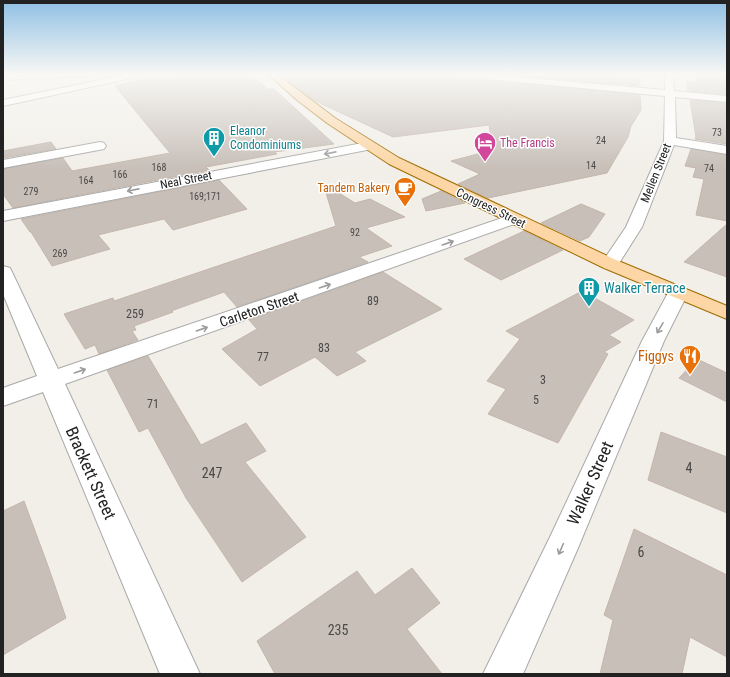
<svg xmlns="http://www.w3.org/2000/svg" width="730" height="677" viewBox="0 0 730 677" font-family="'Roboto Condensed',sans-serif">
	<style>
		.building { fill: #c7bfb8; stroke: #c4b6ab }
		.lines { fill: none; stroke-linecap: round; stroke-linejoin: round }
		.minor-casing { stroke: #a9a9a9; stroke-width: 2 }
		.primary-casing { stroke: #a06b00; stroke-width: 2 }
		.minor { fill: #fff; fill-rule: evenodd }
		.primary { fill: #fcd6a4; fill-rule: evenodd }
		.oneway { stroke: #9c9c9c }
		.labels { text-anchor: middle; stroke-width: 3; stroke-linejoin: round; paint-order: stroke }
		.far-number-label { font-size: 10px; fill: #4b4948 }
		.far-culture-label { font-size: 12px; fill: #0d838f; stroke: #fff; text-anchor: start }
		.far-hotel-label { font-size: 12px; fill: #b23c85; stroke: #fff; text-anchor: start }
		.far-street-label { font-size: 12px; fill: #222; stroke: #fff }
		.far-food-label { font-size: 12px; fill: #c56008; stroke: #fff; text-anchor: end }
		.number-label { font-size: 12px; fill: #4b4948 }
		.culture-label { font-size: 14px; fill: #0d838f; stroke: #fff; text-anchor: start }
		.street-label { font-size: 14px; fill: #222; stroke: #fff }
		.food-label { font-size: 14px; fill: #c56008; stroke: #fff; text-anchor: end }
		.near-number-label { font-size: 14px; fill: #4b4948 }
		.near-street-label { font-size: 17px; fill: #222; stroke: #fff }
	</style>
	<rect width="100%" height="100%" fill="#f2efe9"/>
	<g class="building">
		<path d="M176,74H250L269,90L273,88L334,144L274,152L277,154L206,167L209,170L13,208L3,194V169L63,158L72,171L170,153L115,86L144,79L178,77Z"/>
		<path d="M279,74H452L457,77L640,95L641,110L631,126L628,137L607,173L488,198L458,184L480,174L451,161L493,150L489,125L393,137L315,101Z"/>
		<path d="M497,74H591L639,78L640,86Z"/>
		<path d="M696,74H727V94L688,91L686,81L697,82Z"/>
		<path d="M690,100L727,103V144L695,139L696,137Z"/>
		<path d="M51,142L56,149L3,158V151Z"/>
		<path d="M691,149L727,155V221L696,215L704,179L693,177L696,168L685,166Z"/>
		<path d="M219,180L247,209L173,230L164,219L98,235L110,249L52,266L31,232H30L21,219Z"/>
		<path d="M323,183L355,203L370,199L405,217L366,228L392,246L359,257L368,262L237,307L224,292L171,311L173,312L134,326L136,330L132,331L138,340L99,354L95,345L85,349L64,314L113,298L114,301L336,226Z"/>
		<path d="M441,191L465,203L426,211L422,199Z"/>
		<path d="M581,204L605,214L589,237L580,241L541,223Z"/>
		<path d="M727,224V277L684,262Z"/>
		<path d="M524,231L563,250L501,280L464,259Z"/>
		<path d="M383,272L442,309L355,352L366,361L337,376L315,357L260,386L222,349L257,329L249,320Z"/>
		<path d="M582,291L634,320L609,335L621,342L604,352L608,354L558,443L488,414L506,389L487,381L520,339L506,331Z"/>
		<path d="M148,356L201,445L246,423L266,451L245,462L306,537L242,582L186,498L148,428L139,432L107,370Z"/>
		<path d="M697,359L727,373V402L679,378Z"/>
		<path d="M661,432L727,457V513L648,480Z"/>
		<path d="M24,501L48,566L66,618L3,655V511Z"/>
		<path d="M634,529L727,575V657L690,637L682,674H600L613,620L604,615Z"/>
		<path d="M412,568L440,603L407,629L442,674H275L257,641L357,571L375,595Z"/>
	</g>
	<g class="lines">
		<g class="minor-casing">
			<g id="minor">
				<path d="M3,74H93L89,76L3,80Z"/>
				<path d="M130,74H145L141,76L3,106V100Z"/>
				<path d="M453,74H482L665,90V74H673L674,91L727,96V102L675,97L676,138L727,146V154L674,145L642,227L616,268L610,269L604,268L601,264L626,227L664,141L665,96L457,76Z"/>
				<path d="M100,142L104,143L106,146L104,149L3,168V160Z"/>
				<path d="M368,142L372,143L374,146L372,149L3,221V211Z"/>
				<path d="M514,214L520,216L522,219L520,222L65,384L200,674H160L43,392L3,406V388L37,376L3,294V266L10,268L12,272L58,369Z"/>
				<path d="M678,287L685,289L688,293L664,341L578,548L523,674H483L550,537L642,341L668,293L671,289Z"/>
			</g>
		</g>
		<g class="primary-casing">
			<path id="primary" d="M268,74H277L335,118L399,158L616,260L727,306V319L604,268L389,164L327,123L297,100Z"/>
		</g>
		<use href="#minor" class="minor"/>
		<use href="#primary" class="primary"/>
	</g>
	<defs><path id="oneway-shaft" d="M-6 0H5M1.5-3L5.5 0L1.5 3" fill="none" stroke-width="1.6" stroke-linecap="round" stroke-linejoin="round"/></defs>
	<g class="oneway">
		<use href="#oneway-shaft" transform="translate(330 153) rotate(169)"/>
		<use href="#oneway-shaft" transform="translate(133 190) rotate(169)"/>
		<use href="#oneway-shaft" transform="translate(448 243) rotate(-19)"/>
		<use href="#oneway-shaft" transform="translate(325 286) rotate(-19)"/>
		<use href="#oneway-shaft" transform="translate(660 328) rotate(120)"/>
		<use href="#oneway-shaft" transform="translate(202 329) rotate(-19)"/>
		<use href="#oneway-shaft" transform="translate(80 371) rotate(-19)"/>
		<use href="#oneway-shaft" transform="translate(561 549) rotate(114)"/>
	</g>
	<linearGradient id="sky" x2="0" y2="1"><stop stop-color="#8fc0e4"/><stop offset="0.44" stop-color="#f9f8f5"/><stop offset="1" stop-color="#f9f8f5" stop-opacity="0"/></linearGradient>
	<rect width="730" height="169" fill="url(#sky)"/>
	<defs>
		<g id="building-pin" transform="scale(1.15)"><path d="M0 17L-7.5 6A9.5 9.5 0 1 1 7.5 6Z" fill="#0f9aa8" stroke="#fff"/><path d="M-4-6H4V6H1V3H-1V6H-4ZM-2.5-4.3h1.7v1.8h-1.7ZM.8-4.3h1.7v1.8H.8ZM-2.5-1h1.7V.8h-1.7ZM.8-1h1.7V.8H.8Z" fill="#fff"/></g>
		<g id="hotel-pin" transform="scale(1.15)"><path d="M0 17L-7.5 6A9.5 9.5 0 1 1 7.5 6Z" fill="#d1479c" stroke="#fff"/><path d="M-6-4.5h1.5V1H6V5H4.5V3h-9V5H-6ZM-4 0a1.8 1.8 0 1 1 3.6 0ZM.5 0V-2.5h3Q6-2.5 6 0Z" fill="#fff"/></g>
		<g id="cafe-pin" transform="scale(1.15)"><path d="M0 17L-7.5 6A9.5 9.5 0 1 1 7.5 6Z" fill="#e8710a" stroke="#fff"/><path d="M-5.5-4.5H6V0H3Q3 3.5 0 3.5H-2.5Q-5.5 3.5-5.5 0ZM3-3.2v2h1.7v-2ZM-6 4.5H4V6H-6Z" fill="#fff"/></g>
		<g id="restaurant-pin" transform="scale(1.15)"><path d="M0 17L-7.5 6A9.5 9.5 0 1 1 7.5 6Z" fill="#e8710a" stroke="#fff"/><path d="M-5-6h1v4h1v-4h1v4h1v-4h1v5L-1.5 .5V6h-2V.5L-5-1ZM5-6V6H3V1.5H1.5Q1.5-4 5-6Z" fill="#fff"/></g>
	</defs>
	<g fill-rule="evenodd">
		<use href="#building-pin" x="214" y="138"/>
		<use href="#hotel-pin" x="485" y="143"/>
		<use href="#cafe-pin" x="405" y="188"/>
		<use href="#building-pin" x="589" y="288"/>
		<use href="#restaurant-pin" x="690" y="356"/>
	</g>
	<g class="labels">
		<g class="far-number-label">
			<text x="717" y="136">73</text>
			<text x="601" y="144">24</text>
			<text x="591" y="169">14</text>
			<text x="159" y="171">168</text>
			<text x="709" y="172">74</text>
			<text x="120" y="178">166</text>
			<text x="86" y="184">164</text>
			<text x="31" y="195">279</text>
			<text x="205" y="200">169;171</text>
			<text x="355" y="236">92</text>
			<text x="60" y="257">269</text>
		</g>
		<g class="far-culture-label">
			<text x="230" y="135">Eleanor<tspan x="230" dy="14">Condominiums</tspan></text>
		</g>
		<g class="far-hotel-label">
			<text x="500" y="147">The Francis</text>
		</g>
		<g class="far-street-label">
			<text transform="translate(656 173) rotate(-68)" y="4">Mellen Street</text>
			<text transform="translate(186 180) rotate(-11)" y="4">Neal Street</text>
			<text transform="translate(491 208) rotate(26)" y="4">Congress Street</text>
		</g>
		<g class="far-food-label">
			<text x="390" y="192">Tandem Bakery</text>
		</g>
		<g class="number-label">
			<text x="373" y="305">89</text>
			<text x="135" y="318">259</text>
			<text x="324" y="352">83</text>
			<text x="263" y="361">77</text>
			<text x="543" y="384">3</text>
			<text x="536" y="404">5</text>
			<text x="153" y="408">71</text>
		</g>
		<g class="culture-label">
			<text x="604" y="293">Walker Terrace</text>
		</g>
		<g class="street-label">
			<text transform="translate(259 309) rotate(-19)" y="5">Carleton Street</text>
		</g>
		<g class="food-label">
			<text x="674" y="361">Figgys</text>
		</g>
		<g class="near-number-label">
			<text x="689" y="473">4</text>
			<text x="212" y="478">247</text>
			<text x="641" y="557">6</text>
			<text x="338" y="635">235</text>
		</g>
		<g class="near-street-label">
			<text transform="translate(91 473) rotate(66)" y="6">Brackett Street</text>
			<text transform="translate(590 483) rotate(-66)" y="6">Walker Street</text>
		</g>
	</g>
	<rect width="730" height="677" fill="none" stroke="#222222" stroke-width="8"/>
</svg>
